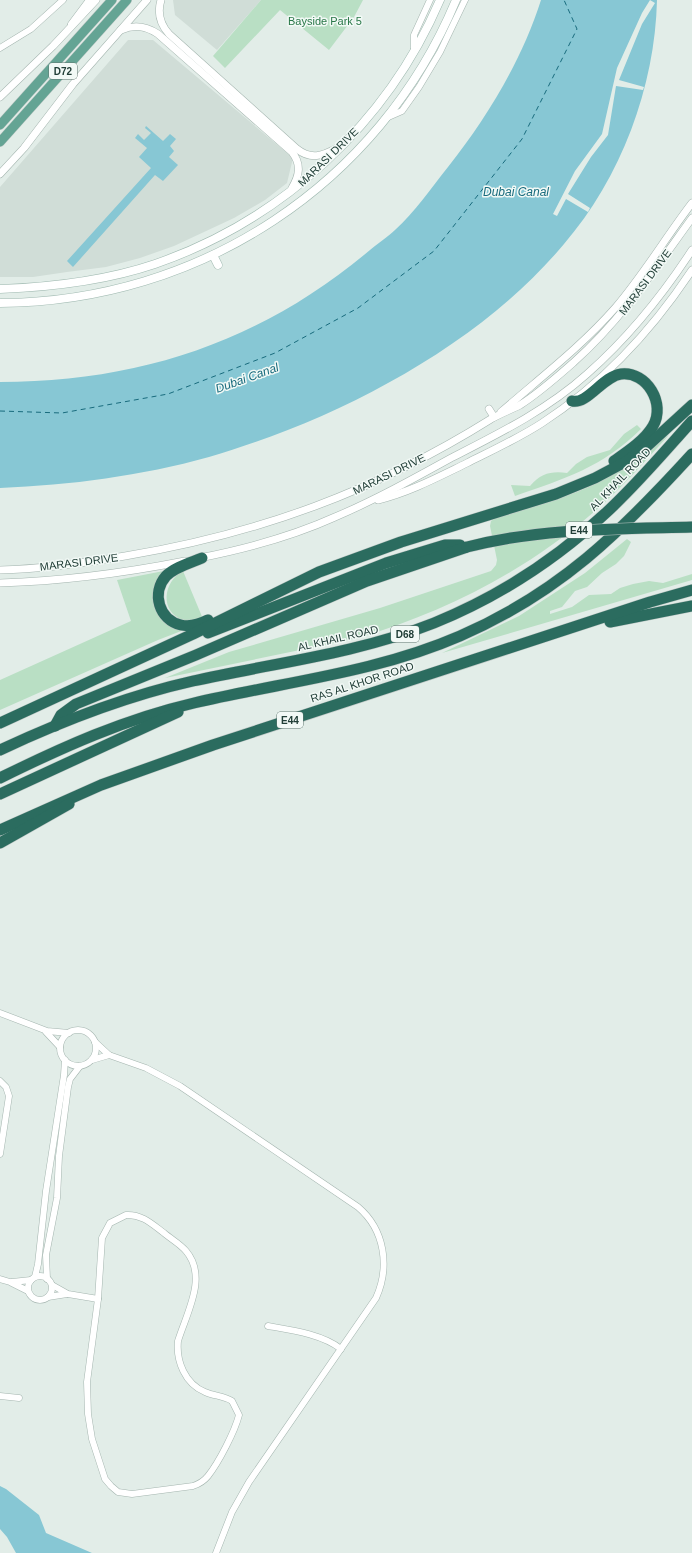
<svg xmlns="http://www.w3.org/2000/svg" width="692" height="1553" viewBox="0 0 692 1553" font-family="Arial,sans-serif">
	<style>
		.built { fill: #d0ddd7 }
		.green { fill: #b9dfc4 }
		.water { fill: #87c7d4 }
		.pier { fill: #e2ede8 }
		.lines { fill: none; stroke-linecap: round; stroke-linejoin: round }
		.ferry { stroke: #186b7d; stroke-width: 1; stroke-dasharray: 5 4; stroke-linecap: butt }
		.minor-casing { stroke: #a4b5af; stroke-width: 7 }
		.tertiary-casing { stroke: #a4b5af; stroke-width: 8 }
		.secondary-casing { stroke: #9fb9b0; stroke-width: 9 }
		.primary-casing { stroke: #c1c9c7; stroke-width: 10 }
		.motorway-casing { stroke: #c1c9c7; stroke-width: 12 }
		.minor { stroke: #fff; stroke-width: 6 }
		.tertiary { stroke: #fff; stroke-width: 7 }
		.secondary { stroke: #fff; stroke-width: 8 }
		.primary { stroke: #64a494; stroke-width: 9 }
		.motorway { stroke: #2b6c5f; stroke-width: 11 }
		.motorway-bridge-casing { stroke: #c1c9c7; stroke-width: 12; stroke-linecap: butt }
		.motorway-bridge { stroke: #2b6c5f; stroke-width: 11 }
		.labels { text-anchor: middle; stroke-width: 3; stroke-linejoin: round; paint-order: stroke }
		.shield { fill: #f2f9f6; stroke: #607670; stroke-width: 1 }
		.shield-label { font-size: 10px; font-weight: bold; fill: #213e37 }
		.park-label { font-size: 11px; fill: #297748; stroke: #f2f9f6 }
		.street-label { font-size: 11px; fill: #213e37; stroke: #f2f9f6 }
		.water-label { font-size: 12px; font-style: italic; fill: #186b7d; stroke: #f2f9f6 }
	</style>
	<rect width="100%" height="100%" fill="#e2ede8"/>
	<g class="built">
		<path d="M173,0H261L217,50L175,15Z"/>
		<path d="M128,40H153L293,158L287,183L265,200L234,218L174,246L140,258L106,267L67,272L33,277H0V187Z"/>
	</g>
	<g class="green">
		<path d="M261,0H363L354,17L329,50L280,10L225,68L213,56Z"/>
		<path d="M637,425L641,429C603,467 564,479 515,496L511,485L530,486C541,473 552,471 567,473L576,464L587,457L610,450L624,434Z"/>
		<path d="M669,435C645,461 622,488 595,511C526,571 445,612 358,638L165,678L229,652L380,608L491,571L496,565L497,560L490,526L491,521L496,518C529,508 563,499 595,484C621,471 646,452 669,435Z"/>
		<path d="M627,539L631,542L624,556L616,564L602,573L587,587L575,591L562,607L550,611V614L572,607L589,595L611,594L620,588L633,584L649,581L663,583L692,574V580L442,653L519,616L585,573Z"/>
		<path d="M169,570L156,607L189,628L158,640L0,710V680L131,621L117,580Z"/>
		<path d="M183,571L203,619C197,620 189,622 184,620C159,613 163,581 183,571Z"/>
	</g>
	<g class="water">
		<path d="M541,0H657C655,87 621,178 564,244C478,347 336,420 209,457C141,476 71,485 0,488V382C141,382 262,341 370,250C378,243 388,237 395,230C415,212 431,188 448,167C487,118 522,60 541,0Z"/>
		<path d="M146,126L163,141L170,134L176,139L170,146L174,151L169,157L178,165L163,181L155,175L73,267L67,261L151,168L139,157L147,148L135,138L138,134L144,140L151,133L145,128Z"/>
		<path d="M0,1486L6,1489L39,1515L46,1533L92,1553H16L7,1537L0,1529Z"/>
	</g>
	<path class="pier" d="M650,0L655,3L642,24L619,80L644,87L643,90L616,86L608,135L591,157L568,194L590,208L588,212L566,199L557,216L553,214L575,171L602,134L617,68L642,13Z"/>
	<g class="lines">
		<path class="ferry" d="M0,411L62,413L168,394L275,353L358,308L434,251L522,139L577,29L564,0"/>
		<g class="minor-casing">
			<g id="minor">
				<path d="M71,24L89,0"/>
				<path d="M0,48L31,29L63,0"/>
				<path d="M414,52V35L430,0"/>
				<path d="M386,118L402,111L419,87L440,52L465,0"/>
				<path d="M0,1013L47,1031L69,1033"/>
				<circle cx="78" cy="1048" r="18"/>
				<path d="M46,1032L60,1047"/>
				<path d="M95,1042L109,1055L146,1068L180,1086L358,1207C385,1230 390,1267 376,1298L249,1482L232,1512L216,1553"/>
				<path d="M92,1060L109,1055"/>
				<path d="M0,1081L6,1087L9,1096L0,1154"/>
				<path d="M126,1215C142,1214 152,1224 164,1233C171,1239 180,1244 186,1251C208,1277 187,1312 178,1341C176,1361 185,1384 205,1392C214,1396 224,1396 232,1401L239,1415C235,1431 219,1462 208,1476C204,1481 199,1484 193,1486L132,1494L118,1492L111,1486L105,1479L92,1439L88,1414L87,1382L98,1299L102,1238L110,1223Z"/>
				<circle cx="40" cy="1288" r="12"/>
				<path d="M35,1277L38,1264L46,1191L64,1075L65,1060"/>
				<path d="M0,1279L10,1282L28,1291"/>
				<path d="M47,1279L46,1255L57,1198L59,1156L68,1087L70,1079L80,1066"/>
				<path d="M12,1282L31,1280"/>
				<path d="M52,1285L68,1294L98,1299"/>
				<path d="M48,1297L67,1294"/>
				<path d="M268,1326C291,1330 322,1334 341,1349"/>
				<path d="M0,1396L19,1398"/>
			</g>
		</g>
		<g class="tertiary-casing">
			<g id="tertiary">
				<path d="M161,0C157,13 160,24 169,34L297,149C311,160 322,156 337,148"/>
				<path d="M121,30C135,24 146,26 158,34L292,152C302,165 299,176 292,188"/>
				<path d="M0,97L53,46L96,0"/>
				<path d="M0,174L24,148L73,84L147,0"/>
				<path d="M489,409L494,417"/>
				<path d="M501,412C540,378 582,346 616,307C644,274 666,237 692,203"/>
				<path d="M378,500C410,492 438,477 467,463C493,450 519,438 542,423C602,384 653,329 692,270"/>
				<path d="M199,558C245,549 293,536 335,517C375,500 413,479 451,458C498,434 547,410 587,374C628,338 662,296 692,250"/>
				<path d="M0,570C42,569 84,563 125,556C258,534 376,491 491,419C500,414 510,410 520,405C539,393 557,377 574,362C621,320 655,269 692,218"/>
				<path d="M0,583C63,581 124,573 185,561"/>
			</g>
		</g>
		<g class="secondary-casing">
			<g id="secondary">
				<path d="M213,255L218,265"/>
				<path d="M0,289C52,287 105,281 155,264C282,220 387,124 440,0"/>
				<path d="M0,303C199,302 379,185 456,0"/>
			</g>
		</g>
		<g class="primary-casing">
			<g id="primary">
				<path d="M0,125L112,0"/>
				<path d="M0,142L127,0"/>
			</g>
		</g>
		<g class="motorway-casing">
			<g id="motorway">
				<path d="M572,401C587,405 603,376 621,374C647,371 666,404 653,426C645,440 627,452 614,461"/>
				<path d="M202,558C190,563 175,567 166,576C151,593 159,620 181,625C190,627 200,624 208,620"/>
				<path d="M610,622L692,606"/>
				<path d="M208,633L386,563L445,545H460"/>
				<path d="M0,723L193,634L319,572L401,542L556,494L595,478L627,461L644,449L692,405"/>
				<path d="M55,726L61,715L76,704L196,655L367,581L467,547"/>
				<path d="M0,750C62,721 126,696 193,681C274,663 356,654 434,623C498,597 558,558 609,510C639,482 665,451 692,421"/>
				<path d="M0,778C63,747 125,719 194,703C283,682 375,673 460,636C559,593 620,533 692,454"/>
				<path d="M0,794L178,712"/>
				<path d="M0,830L101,785L213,745L650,602L692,590"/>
				<path d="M0,843L69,804"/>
			</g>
		</g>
		<use href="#minor" class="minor"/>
		<use href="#tertiary" class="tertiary"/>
		<use href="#secondary" class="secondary"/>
		<use href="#primary" class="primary"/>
		<use href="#motorway" class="motorway"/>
		<g class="motorway-bridge-casing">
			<path id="motorway-bridge" d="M467,547C541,528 616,529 692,527"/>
		</g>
		<use href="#motorway-bridge" class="motorway-bridge"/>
	</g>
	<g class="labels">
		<g class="shield">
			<rect x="49" y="63" width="28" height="16" rx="3"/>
			<rect x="566" y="522" width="26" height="16" rx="3"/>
			<rect x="391" y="626" width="28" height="16" rx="3"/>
			<rect x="277" y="712" width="26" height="16" rx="3"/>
		</g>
		<g class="shield-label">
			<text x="63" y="75">D72</text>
			<text x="579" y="534">E44</text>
			<text x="405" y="638">D68</text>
			<text x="290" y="724">E44</text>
		</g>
		<g class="park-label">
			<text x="325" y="25">Bayside Park 5</text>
		</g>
		<g class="street-label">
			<text transform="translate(328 157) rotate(-44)" y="4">MARASI DRIVE</text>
			<text transform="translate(645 282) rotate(-53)" y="4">MARASI DRIVE</text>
			<text transform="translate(389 474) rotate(-26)" y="4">MARASI DRIVE</text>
			<text transform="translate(620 479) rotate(-46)" y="4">AL KHAIL ROAD</text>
			<text transform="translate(79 562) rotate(-7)" y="4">MARASI DRIVE</text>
			<text transform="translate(338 638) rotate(-13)" y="4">AL KHAIL ROAD</text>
			<text transform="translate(362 682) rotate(-18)" y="4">RAS AL KHOR ROAD</text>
		</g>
		<g class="water-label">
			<text x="516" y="196">Dubai Canal</text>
			<text transform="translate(247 378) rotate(-20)" y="4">Dubai Canal</text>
		</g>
	</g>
</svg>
